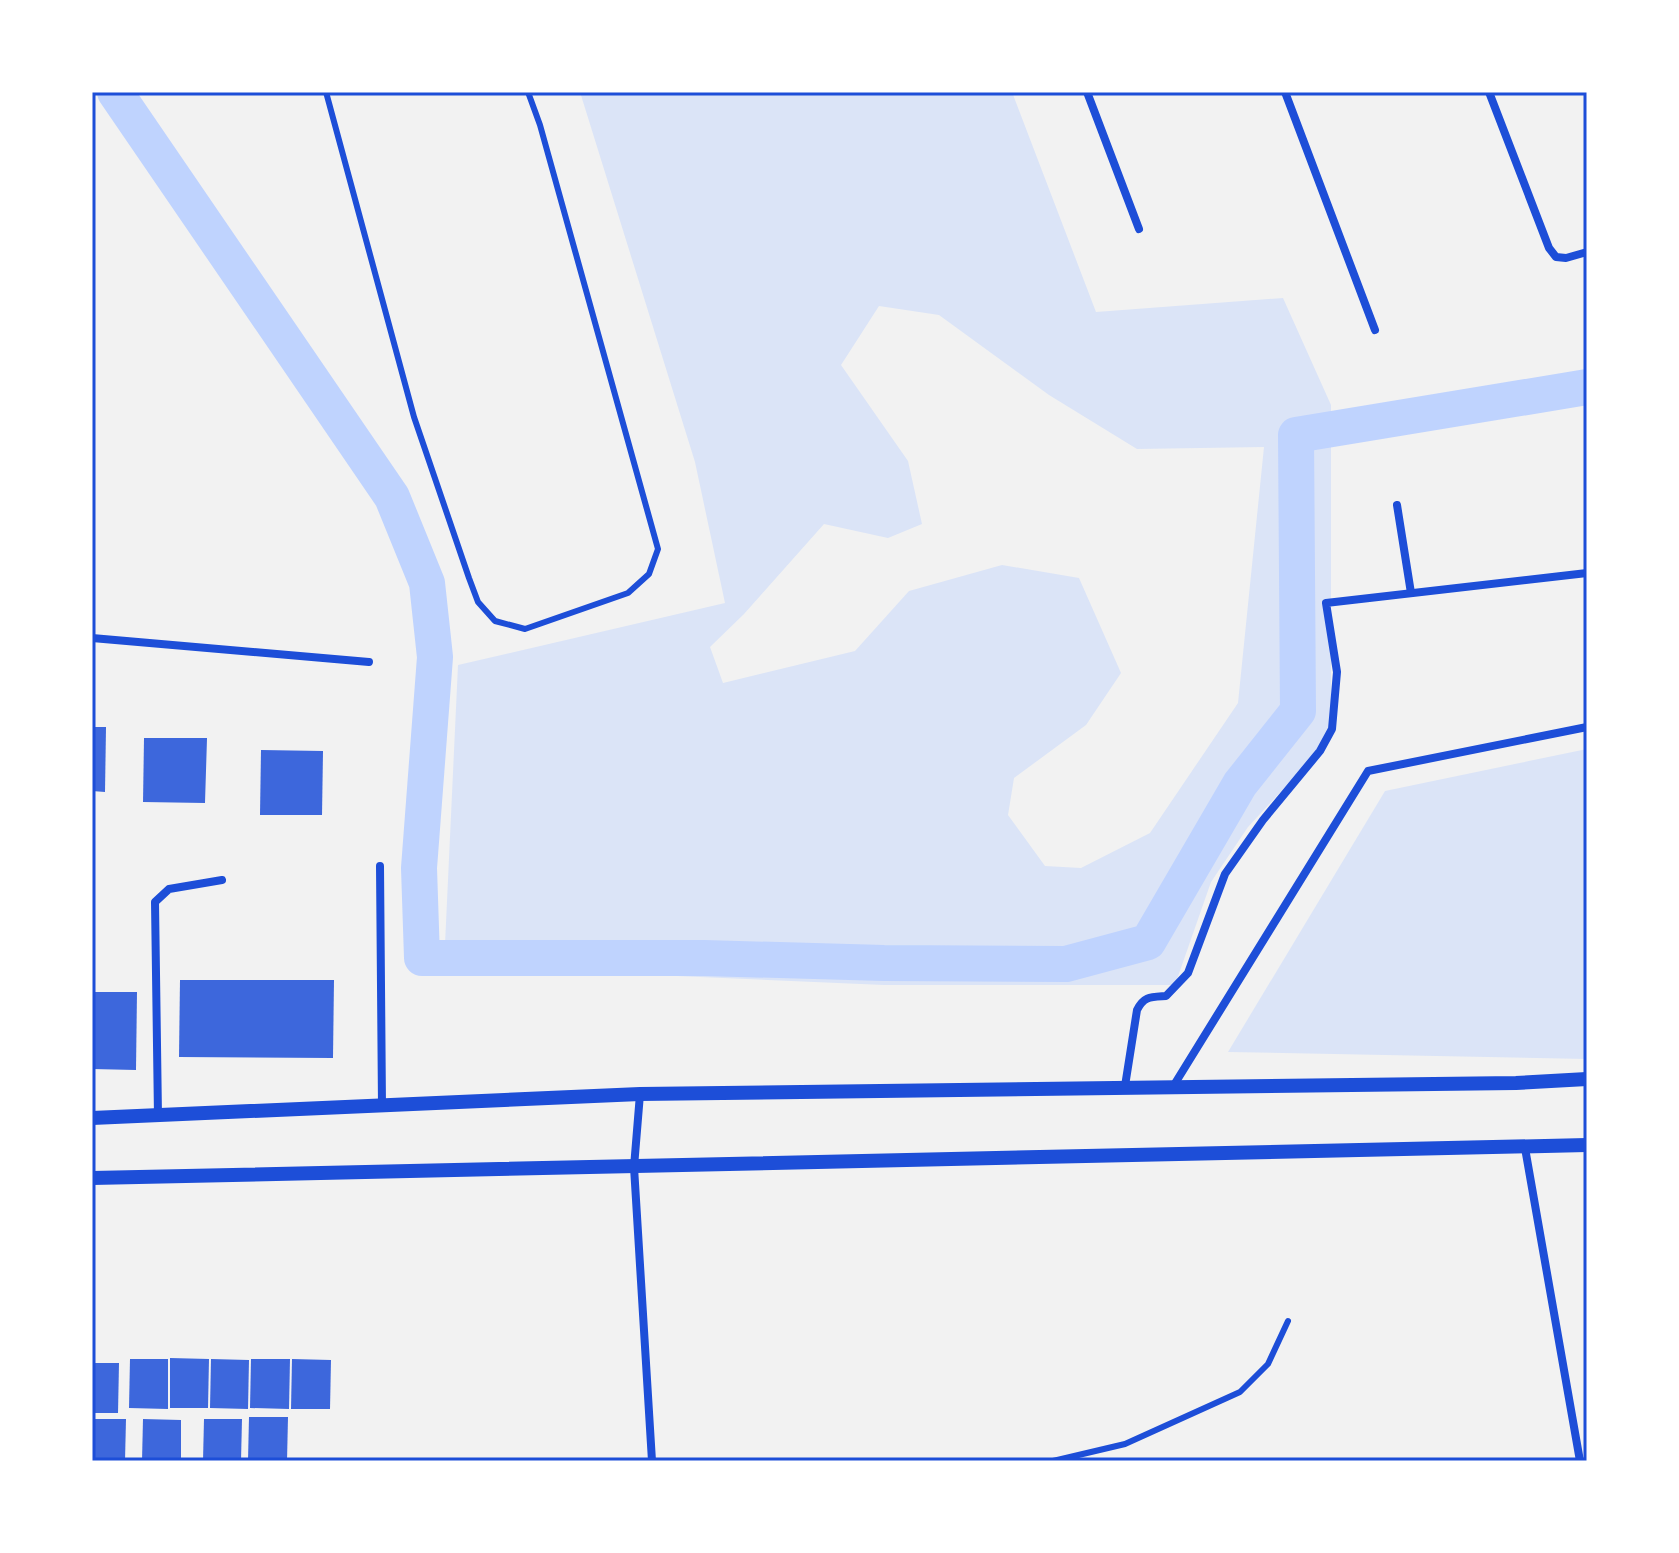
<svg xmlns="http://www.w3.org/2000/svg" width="1679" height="1553" viewBox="0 0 1679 1553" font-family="'Space Grotesk',sans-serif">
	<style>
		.green { fill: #dbe4f7; fill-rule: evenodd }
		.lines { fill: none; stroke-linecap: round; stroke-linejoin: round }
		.canal { stroke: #bfd3fe; stroke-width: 36 }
		.building { fill: #3d67dc }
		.service { stroke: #1d4ed8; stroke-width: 6 }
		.minor { stroke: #1d4ed8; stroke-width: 8 }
		.tertiary { stroke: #1d4ed8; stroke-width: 14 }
		.neatline { fill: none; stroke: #1d4ed8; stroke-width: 3 }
	</style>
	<rect width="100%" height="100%" fill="#f2f2f2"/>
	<g class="green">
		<path d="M580,92H1012L1096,312L1283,298L1331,405V737L1248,827L1211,882L1175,985H884L444,966L458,665L725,603L695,462ZM879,306L939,315L1049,395L1137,449L1264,447L1238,703L1150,833L1081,868L1045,866L1008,815L1014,778L1086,725L1121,673L1079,578L1002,565L909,591L855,651L723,683L710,647L744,614L824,524L888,538L922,524L908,461L841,365Z"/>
		<path d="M1587,749V1059L1228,1052L1385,791Z"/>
	</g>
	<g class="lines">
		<path class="canal" d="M115,92L392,497L427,583L435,657L419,868L422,958H704L884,963L1066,964L1148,942L1240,784L1298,711L1296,435L1587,387"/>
	</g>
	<g class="building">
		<path d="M92,727H106L105,792L92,791Z"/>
		<path d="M144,738H207L205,803L143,802Z"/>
		<path d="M261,750L323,751L322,815H260Z"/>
		<path d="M180,980H334L333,1058L179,1057Z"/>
		<path d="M92,992H137L136,1070L92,1069Z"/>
		<path d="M170,1358L209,1359L208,1408H170Z"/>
		<path d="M130,1359H168V1409L129,1408Z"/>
		<path d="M211,1359L249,1360L248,1409L210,1408Z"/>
		<path d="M251,1359H290L289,1409L250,1408Z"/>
		<path d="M292,1359L331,1360L330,1409H291Z"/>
		<path d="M92,1363H119L118,1413H92Z"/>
		<path d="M249,1417H288L287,1461H248Z"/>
		<path d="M92,1419H126L125,1461H92Z"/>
		<path d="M143,1419L181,1420V1461H142Z"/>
		<path d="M204,1419H242L241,1461H203Z"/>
	</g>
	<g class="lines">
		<g class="service">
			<path d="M326,92L414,417L469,578L478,602L495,621L525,629L628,593L649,574L658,549L540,125L528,92"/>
			<path d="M1053,1461L1125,1444L1240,1392L1268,1364L1288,1321"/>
		</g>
		<g class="minor">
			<path d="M1087,92L1139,229"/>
			<path d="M1285,92L1375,330"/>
			<path d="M1489,92L1549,248L1556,257L1566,258L1587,252"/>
			<path d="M1397,505L1411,593"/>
			<path d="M92,638L369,662"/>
			<path d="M380,866L382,1106"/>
			<path d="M1174,1085L1368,771L1587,727"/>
			<path d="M1125,1086L1137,1010C1144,996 1151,997 1166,996L1188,973L1225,874L1263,820L1320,751L1332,729L1337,672L1326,603L1587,573"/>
			<path d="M640,1094L634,1167L652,1461"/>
			<path d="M158,1116L155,902L169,889L222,880"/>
			<path d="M1525,1148L1580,1461"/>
		</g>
		<g class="tertiary">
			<path d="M92,1118L640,1094L1516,1083L1587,1079"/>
			<path d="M92,1178L1587,1145"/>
		</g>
	</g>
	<rect width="1679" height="1553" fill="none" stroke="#ffffff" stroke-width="188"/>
	<rect x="94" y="94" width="1491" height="1365" class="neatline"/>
</svg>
